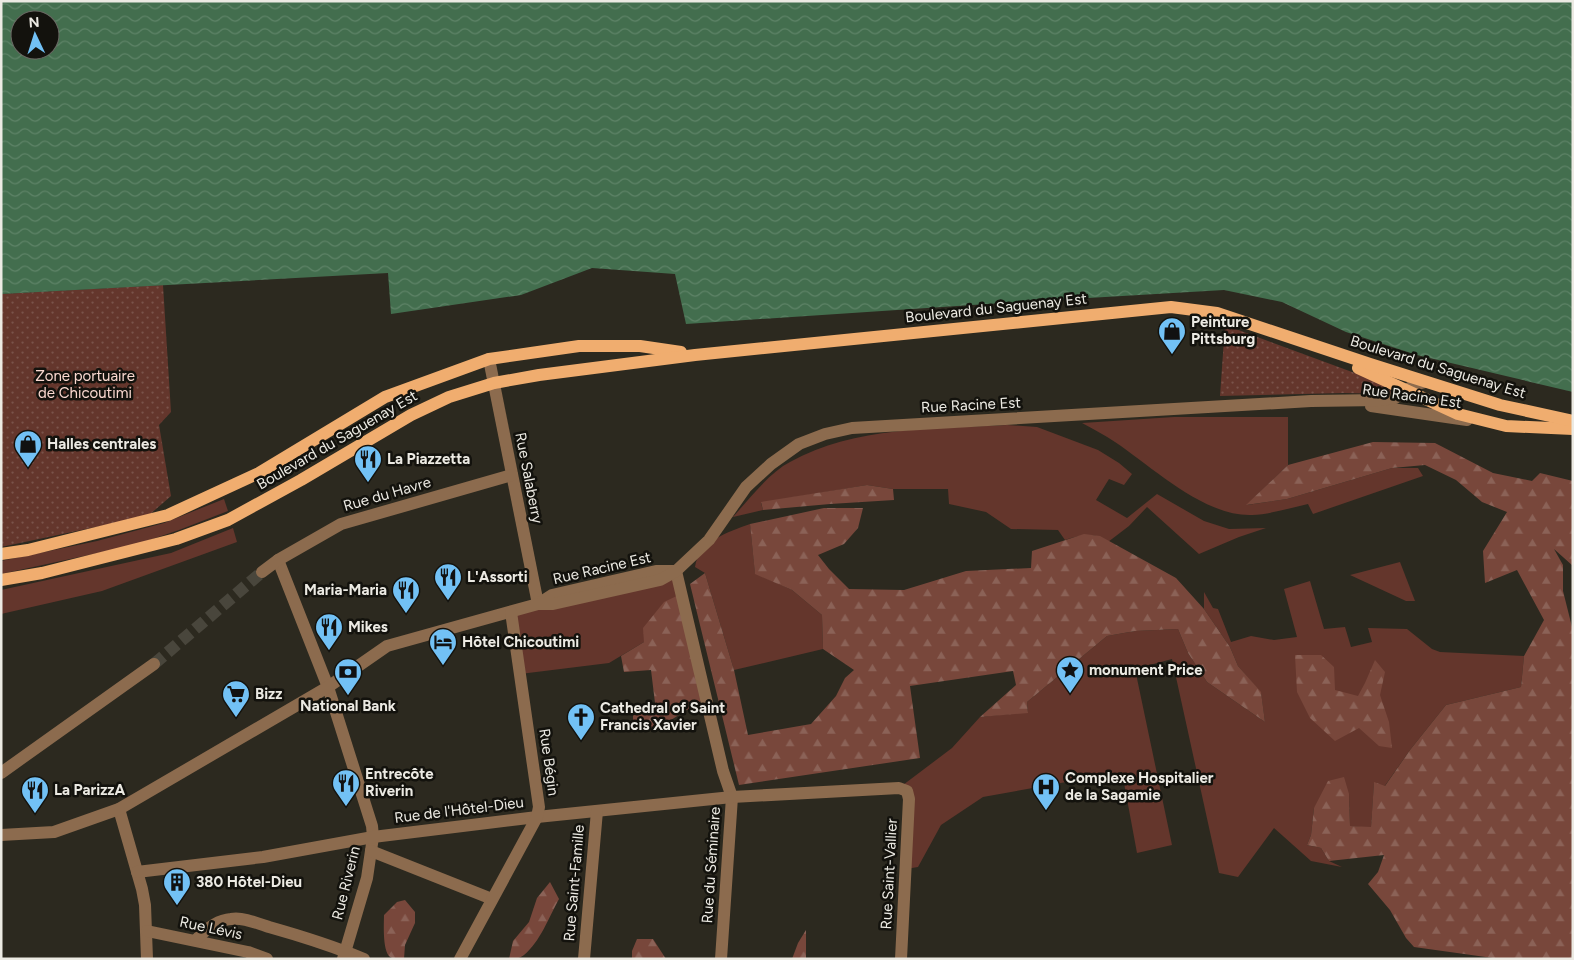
<svg xmlns="http://www.w3.org/2000/svg" width="1574" height="960" viewBox="0 0 1574 960" font-family="Figtree,sans-serif">
	<style>
		.green { fill: #64362c }
		.forest { fill: url(#forest-firs) }
		.park { fill: url(#park-dots) }
		.water { fill: url(#water-waves); fill-rule: evenodd }
		.lines { fill: none; stroke-linecap: round; stroke-linejoin: round }
		.minor-tunnel { stroke: #49463c; stroke-width: 12; stroke-dasharray: 12 6; stroke-linecap: butt }
		.minor { stroke: #8c6b4e; stroke-width: 12 }
		.major { stroke: #f0ad6f; stroke-width: 12 }
		.labels { text-anchor: middle; stroke-width: 5; stroke-linejoin: round; paint-order: stroke }
		.street-label { font-size: 15px; fill: #eceae3; stroke: #13120d }
		.poi-label { font-size: 15px; font-weight: bold; fill: #eceae3; stroke: #13120d; text-anchor: start }
		.park-label { font-size: 15px; fill: #fbd9d0; stroke: #13120d }
	</style>
	<defs>
		<pattern id="forest-firs" width="22" height="20" patternUnits="userSpaceOnUse" patternTransform="scale(1.25)"><rect width="22" height="20" fill="#78473b"/><path d="M5 1l3.5 6h-7zM16 11l3.5 6h-7z" fill="#8b6257"/></pattern>
		<pattern id="park-dots" width="8" height="8" patternUnits="userSpaceOnUse" patternTransform="scale(1.25)"><rect width="8" height="8" fill="#64362c"/><path d="M2 2h.1M6 6h.1" fill="none" stroke="#7a534a" stroke-width="1.8" stroke-linecap="round"/></pattern>
		<pattern id="water-waves" width="16" height="10" patternUnits="userSpaceOnUse" patternTransform="scale(1.25)"><rect width="16" height="10" fill="#436e4e"/><path d="M0 5q4-4 8 0t8 0" fill="none" stroke="#5e8367"/></pattern>
	</defs>
	<rect width="100%" height="100%" fill="#2c291f"/>
	<g class="green">
		<path d="M1174,417H1288V465L1247,505L1287,499L1392,468H1418L1423,476L1313,514L1308,504C1290,508 1271,514 1252,515C1205,517 1152,467 1115,442C1105,435 1093,429 1082,423Z"/>
		<path d="M1007,425L1037,427L1098,450L1119,463L1132,474L1124,485L1109,479L1096,500L1127,518L1157,494L1204,521L1229,529L1266,528L1239,537L1199,554L1147,507L1129,526L1108,542C1093,531 1081,535 1065,540L1058,530L1011,529L986,512L949,504L948,489H893L867,485L761,503L763,510L733,517C748,500 770,472 790,462C855,426 935,429 1007,425Z"/>
		<path d="M224,499L228,511L179,530L135,545L1,574V561L97,541L164,523Z"/>
		<path d="M750,524L755,573L792,590L822,615L823,649L734,670L705,573L695,567C699,541 728,532 750,524Z"/>
		<path d="M233,528L237,542L102,591L1,614V590L171,553Z"/>
		<path d="M1400,562L1415,601H1406L1350,575Z"/>
		<path d="M676,571L681,594L644,642L609,663L520,674L511,612Z"/>
		<path d="M1310,581L1324,629L1345,627L1351,647L1372,642L1368,628L1407,629L1432,649L1440,652L1524,656L1521,687L1446,705L1410,750L1384,787L1374,783L1371,828L1350,826L1349,794L1314,808L1311,835L1307,845L1321,848L1329,861L1342,867L1311,861L1274,828L1238,877L1219,873L1172,659L1135,669L1172,845L1137,853L1122,772L983,797L941,825L918,867L906,869L909,799L899,788L952,748L980,717L1028,712L1027,702L1107,636L1135,631L1178,629L1188,653L1207,682L1265,722L1261,693L1238,666L1230,647L1204,609V592L1213,608L1218,609L1231,642L1251,636L1274,640L1297,637L1284,589Z"/>
	</g>
	<g class="forest">
		<path d="M1373,442L1435,443L1493,473L1532,481L1540,473L1573,481V566L1554,549L1563,565V591L1573,631V959H1500L1414,947L1406,938L1390,910L1368,884L1378,872L1384,855L1329,861L1321,848L1307,845L1311,835L1314,808L1328,781L1344,777L1349,794L1350,826L1371,827L1374,782L1385,786L1410,750L1446,705L1521,687L1524,656L1544,620L1517,570L1485,583L1483,551L1507,512L1482,502L1456,480L1425,465L1392,468L1287,499L1246,505L1288,465Z"/>
		<path d="M867,485L893,489L894,500L830,504L763,510L761,502Z"/>
		<path d="M824,508H863L858,528L844,544L818,555L829,569L849,589L904,590L966,571L1031,568L1032,551L1084,534L1100,536L1176,578L1204,609L1230,647L1238,666L1261,692L1265,722L1207,682L1188,653L1178,629L1135,631L1107,636L1027,702L1028,713L980,717L1016,685L1013,671L910,686L920,758L739,785L690,584L705,573L734,670L748,735L811,724L836,696L845,678L854,670L823,649L822,615L792,590L755,574L750,524Z"/>
		<path d="M681,594L706,698L655,730L633,732V715L656,711L651,670L624,672L621,656L644,642L643,628L664,602Z"/>
		<path d="M1295,655H1321L1334,667L1335,690L1358,696L1365,683L1375,660L1385,672L1380,695L1389,722L1392,748L1379,746L1359,728L1335,741L1310,718L1297,692Z"/>
		<path d="M550,882L559,899C549,917 540,942 524,955C519,959 514,959 509,959L513,941L529,922L537,898Z"/>
		<path d="M405,900L415,912V923L405,945L404,959C401,959 395,960 392,958C382,955 384,924 384,915L397,902Z"/>
		<path d="M806,930V959H792L798,943Z"/>
		<path d="M637,939H653L666,959H632V951Z"/>
	</g>
	<g class="park">
		<path d="M163,285L171,412L159,425L171,496L148,516L1,547V294Z"/>
		<path d="M1225,325L1371,379L1393,392L1387,394L1344,393L1220,396Z"/>
	</g>
	<path class="water" d="M1,1H1573V392L1417,355L1346,332L1282,302L1224,290L987,304L686,324L675,274L592,268L521,295L391,314L388,273L1,294ZM20,20H50V50H20Z"/>
	<g class="lines">
		<path class="minor-tunnel" d="M154,664L262,572"/>
		<g class="minor">
			<path d="M489,359L538,604"/>
			<path d="M1371,406L1467,420"/>
			<path d="M278,560L328,687L372,826L373,837L367,878L343,959"/>
			<path d="M676,571L723,771L732,797L721,959"/>
			<path d="M262,572L278,560L341,524L512,475"/>
			<path d="M538,604L552,595L656,571H675"/>
			<path d="M1,773L154,664"/>
			<path d="M119,809L142,889L145,905L147,959"/>
			<path d="M1,835L54,832L119,809L328,687L387,646L538,604H553L660,580L676,571L709,540L746,487L771,464L799,444L825,434L852,428L1311,401L1380,400L1395,398L1414,385L1425,382"/>
			<path d="M371,851L492,899"/>
			<path d="M137,872L263,857L373,837L537,817L732,797L899,788L907,791L909,799L901,959"/>
			<path d="M147,931L248,952L267,959"/>
			<path d="M196,940C205,930 216,920 231,919C243,917 257,923 269,927C301,936 333,946 364,959"/>
			<path d="M460,959L537,817L539,807L511,612"/>
			<path d="M584,959L597,811"/>
		</g>
		<g class="major">
			<path d="M1358,368L1458,414L1506,426L1573,429"/>
			<path d="M1,554L28,550L168,515L259,473L385,397L489,359L579,346H640L681,352"/>
			<path d="M1,580L42,573L176,539L228,520L301,480L411,415L449,397L494,383L539,375L695,355L1171,307L1217,313L1370,364L1500,405L1573,421"/>
		</g>
	</g>
	<defs>
		<g id="shop-pin" transform="scale(1.4375)"><path d="M0 17L-7.5 6A9.5 9.5 0 1 1 7.5 6Z" fill="#72c1f5" stroke="#13120d"/><path d="M-5-2.5h2.3a2.7 3.5 0 0 1 5.4 0H5L5.5 6h-11ZM-1.5-2.5h3a1.5 2.3 0 0 0-3 0Z" fill="#111"/></g>
		<g id="restaurant-pin" transform="scale(1.4375)"><path d="M0 17L-7.5 6A9.5 9.5 0 1 1 7.5 6Z" fill="#72c1f5" stroke="#13120d"/><path d="M-5-6h1v4h1v-4h1v4h1v-4h1v5L-1.5 .5V6h-2V.5L-5-1ZM5-6V6H3V1.5H1.5Q1.5-4 5-6Z" fill="#111"/></g>
		<g id="hotel-pin" transform="scale(1.4375)"><path d="M0 17L-7.5 6A9.5 9.5 0 1 1 7.5 6Z" fill="#72c1f5" stroke="#13120d"/><path d="M-6-4.5h1.5V1H6V5H4.5V3h-9V5H-6ZM-4 0a1.8 1.8 0 1 1 3.6 0ZM.5 0V-2.5h3Q6-2.5 6 0Z" fill="#111"/></g>
		<g id="sight-pin" transform="scale(1.4375)"><path d="M0 17L-7.5 6A9.5 9.5 0 1 1 7.5 6Z" fill="#72c1f5" stroke="#13120d"/><path d="M0-6L1.8-2.2L6-1.7L2.9 1.2L3.7 5.4L0 3.3L-3.7 5.4L-2.9 1.2L-6-1.7L-1.8-2.2Z" fill="#111"/></g>
		<g id="bank-pin" transform="scale(1.4375)"><path d="M0 17L-7.5 6A9.5 9.5 0 1 1 7.5 6Z" fill="#72c1f5" stroke="#13120d"/><path d="M-6-4H6V4H-6ZM0-2.3a2.3 2.3 0 1 0 0 4.6a2.3 2.3 0 1 0 0-4.6Z" fill="#111"/></g>
		<g id="supermarket-pin" transform="scale(1.4375)"><path d="M0 17L-7.5 6A9.5 9.5 0 1 1 7.5 6Z" fill="#72c1f5" stroke="#13120d"/><path d="M-6-5.5h2.5l.6 2H6L4.5 2H-2.5L-4.4-4H-6ZM-1.5 3.2a1.3 1.3 0 1 0 .1 0ZM3 3.2a1.3 1.3 0 1 0 .1 0Z" fill="#111"/></g>
		<g id="church-pin" transform="scale(1.4375)"><path d="M0 17L-7.5 6A9.5 9.5 0 1 1 7.5 6Z" fill="#72c1f5" stroke="#13120d"/><path d="M-1.2-6h2.4v3.5h3.3v2.4h-3.3V6h-2.4V-.1h-3.3v-2.4h3.3Z" fill="#111"/></g>
		<g id="hospital-pin" transform="scale(1.4375)"><path d="M0 17L-7.5 6A9.5 9.5 0 1 1 7.5 6Z" fill="#72c1f5" stroke="#13120d"/><path d="M-5-5h3v3.5h4V-5h3V5h-3V1.5h-4V5h-3Z" fill="#111"/></g>
		<g id="building-pin" transform="scale(1.4375)"><path d="M0 17L-7.5 6A9.5 9.5 0 1 1 7.5 6Z" fill="#72c1f5" stroke="#13120d"/><path d="M-4-6H4V6H1V3H-1V6H-4ZM-2.5-4.3h1.7v1.8h-1.7ZM.8-4.3h1.7v1.8H.8ZM-2.5-1h1.7V.8h-1.7ZM.8-1h1.7V.8H.8Z" fill="#111"/></g>
	</defs>
	<g fill-rule="evenodd">
		<use href="#shop-pin" x="1172" y="331"/>
		<use href="#shop-pin" x="28" y="444"/>
		<use href="#restaurant-pin" x="368" y="459"/>
		<use href="#restaurant-pin" x="448" y="577"/>
		<use href="#restaurant-pin" x="406" y="590"/>
		<use href="#restaurant-pin" x="329" y="627"/>
		<use href="#hotel-pin" x="443" y="642"/>
		<use href="#sight-pin" x="1070" y="670"/>
		<use href="#bank-pin" x="348" y="672"/>
		<use href="#supermarket-pin" x="236" y="694"/>
		<use href="#church-pin" x="581" y="717"/>
		<use href="#restaurant-pin" x="346" y="783"/>
		<use href="#hospital-pin" x="1046" y="787"/>
		<use href="#restaurant-pin" x="35" y="790"/>
		<use href="#building-pin" x="177" y="882"/>
	</g>
	<g class="labels">
		<g class="street-label">
			<text transform="translate(996 308) rotate(-6)" y="5">Boulevard du Saguenay Est</text>
			<text transform="translate(1438 367) rotate(17)" y="5">Boulevard du Saguenay Est</text>
			<text transform="translate(1412 396) rotate(8)" y="5">Rue Racine Est</text>
			<text transform="translate(971 405) rotate(-3)" y="5">Rue Racine Est</text>
			<text transform="translate(337 440) rotate(-30)" y="5">Boulevard du Saguenay Est</text>
			<text transform="translate(529 478) rotate(79)" y="5">Rue Salaberry</text>
			<text transform="translate(387 494) rotate(-16)" y="5">Rue du Havre</text>
			<text transform="translate(602 568) rotate(-13)" y="5">Rue Racine Est</text>
			<text transform="translate(549 762) rotate(82)" y="5">Rue Bégin</text>
			<text transform="translate(459 810) rotate(-7)" y="5">Rue de l'Hôtel-Dieu</text>
			<text transform="translate(711 865) rotate(-86)" y="5">Rue du Séminaire</text>
			<text transform="translate(889 874) rotate(-87)" y="5">Rue Saint-Vallier</text>
			<text transform="translate(346 883) rotate(-76)" y="5">Rue Riverin</text>
			<text transform="translate(574 883) rotate(-85)" y="5">Rue Saint-Famille</text>
			<text transform="translate(211 928) rotate(12)" y="5">Rue Lévis</text>
		</g>
		<g class="poi-label">
			<text x="1191" y="327">Peinture<tspan x="1191" dy="17">Pittsburg</tspan></text>
			<text x="47" y="449">Halles centrales</text>
			<text x="387" y="464">La Piazzetta</text>
			<text x="467" y="582">L'Assorti</text>
			<text x="387" y="595" text-anchor="end">Maria-Maria</text>
			<text x="348" y="632">Mikes</text>
			<text x="462" y="647">Hôtel Chicoutimi</text>
			<text x="1089" y="675">monument Price</text>
			<text x="255" y="699">Bizz</text>
			<text x="348" y="711" text-anchor="middle">National Bank</text>
			<text x="600" y="713">Cathedral of Saint<tspan x="600" dy="17">Francis Xavier</tspan></text>
			<text x="365" y="779">Entrecôte<tspan x="365" dy="17">Riverin</tspan></text>
			<text x="1065" y="783">Complexe Hospitalier<tspan x="1065" dy="17">de la Sagamie</tspan></text>
			<text x="54" y="795">La ParizzA</text>
			<text x="196" y="887">380 Hôtel-Dieu</text>
		</g>
		<g class="park-label">
			<text x="85" y="381">Zone portuaire<tspan x="85" dy="17">de Chicoutimi</tspan></text>
		</g>
	</g>
	<rect width="1574" height="960" fill="none" stroke="#eceae3" stroke-width="5"/>
	<g transform="translate(35 35) rotate(356)"><circle r="24" fill="#13120d" stroke="#6a6863"/>
	<path d="M0-4L9 19L0 12L-9 19Z" fill="#72c1f5"/>
	<text y="-8" font-size="14" font-weight="bold" text-anchor="middle" fill="#eceae3">N</text>
	</g>
</svg>
